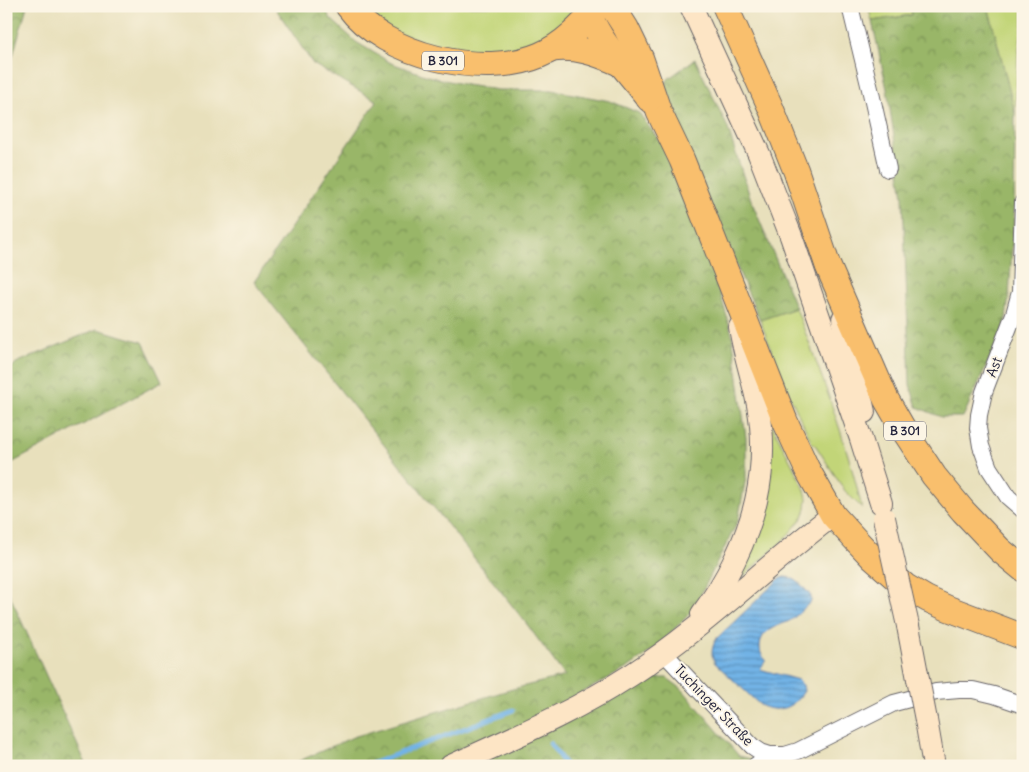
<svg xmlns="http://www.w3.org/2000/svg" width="1029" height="772" viewBox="0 0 1029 772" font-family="Delius,sans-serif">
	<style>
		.green { fill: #c2d578; stroke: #727c5a }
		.forest { fill: url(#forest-crowns); stroke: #5e6c52 }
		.water { fill: url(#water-rules); stroke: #4a6a90 }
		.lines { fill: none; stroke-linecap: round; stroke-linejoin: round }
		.stream { stroke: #72b3e6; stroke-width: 5 }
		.street-casing { stroke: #676468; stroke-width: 18 }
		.secondary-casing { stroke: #676468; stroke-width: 24 }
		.primary-casing { stroke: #676468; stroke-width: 27 }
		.street { stroke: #fff; stroke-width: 16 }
		.secondary { stroke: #fde5c5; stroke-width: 22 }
		.primary { stroke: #f9bf6d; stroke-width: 25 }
		.secondary-bridge-casing { stroke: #676468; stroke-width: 24; stroke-linecap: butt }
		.secondary-bridge { stroke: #fde5c5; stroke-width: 22 }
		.labels { text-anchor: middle; stroke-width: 4; stroke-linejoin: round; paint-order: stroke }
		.shield { fill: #fcf5e5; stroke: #63616e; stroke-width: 1 }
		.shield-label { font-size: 12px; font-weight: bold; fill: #22223b }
		.street-label { font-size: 14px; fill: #22223b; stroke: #fcf5e5 }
	</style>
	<defs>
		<pattern id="forest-crowns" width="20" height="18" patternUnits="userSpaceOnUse" patternTransform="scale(1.25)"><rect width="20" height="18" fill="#99b668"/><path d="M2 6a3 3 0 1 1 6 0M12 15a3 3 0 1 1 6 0" fill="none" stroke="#7c9457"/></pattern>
		<pattern id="water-rules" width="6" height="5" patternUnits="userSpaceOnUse" patternTransform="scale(1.25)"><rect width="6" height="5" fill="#72b3e6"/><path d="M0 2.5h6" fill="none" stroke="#5d91bc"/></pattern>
	</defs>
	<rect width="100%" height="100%" fill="#fcf5e5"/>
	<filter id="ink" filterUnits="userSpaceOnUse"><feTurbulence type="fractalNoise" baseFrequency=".02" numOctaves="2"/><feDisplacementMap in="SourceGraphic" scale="10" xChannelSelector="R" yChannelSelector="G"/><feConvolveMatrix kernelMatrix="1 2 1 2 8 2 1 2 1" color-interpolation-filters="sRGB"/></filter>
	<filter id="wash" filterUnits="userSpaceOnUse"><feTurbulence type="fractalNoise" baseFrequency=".0096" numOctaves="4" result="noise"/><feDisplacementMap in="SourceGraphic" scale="20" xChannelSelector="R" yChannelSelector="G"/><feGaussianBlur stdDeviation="1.12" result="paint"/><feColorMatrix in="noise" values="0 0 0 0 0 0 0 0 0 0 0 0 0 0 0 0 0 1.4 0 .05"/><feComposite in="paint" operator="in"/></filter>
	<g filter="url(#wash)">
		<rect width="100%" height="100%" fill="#e8e0bc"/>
		<g class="green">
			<path d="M354,6H583L576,16L546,38L515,50L483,53L431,47L400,37Z"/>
			<path d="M868,6H910L912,15L872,21Z"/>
			<path d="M988,6H1023V24L1018,54L1015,113Z"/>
			<path d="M796,308C821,374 846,439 862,508L845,491L816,446L812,443L785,386L760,320Z"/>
			<path d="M771,423L805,490L807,498L806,509L803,517L783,541L733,585Z"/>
		</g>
		<g class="forest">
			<path d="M6,6H27L6,80Z"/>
			<path d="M274,6H324L331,19L356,42L391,63L428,76L466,85L498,90H552L610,101L639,113L664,147L710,259L732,334L746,438V477L738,521L693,610L657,647L629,667L523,725L440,766H288L353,737L509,690L565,676L526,623L254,282L377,101L313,64Z"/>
			<path d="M910,6H988L1015,113L1014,215L1009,296L1005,325L963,417H941L917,407L910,385L903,197L887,89L872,21L912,15Z"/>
			<path d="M695,59L727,126L751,200L796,308L760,320L682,142L664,87L668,79Z"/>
			<path d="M97,329L143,342L162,382L6,466V374L16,363Z"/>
			<path d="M6,587L87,766H6Z"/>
			<path d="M649,678H667L682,689L739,756L779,766H465L613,699Z"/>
		</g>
		<path class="water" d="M784,577C797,577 803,587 811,596V602C804,607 794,620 787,622C775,627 760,631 760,647C760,653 762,656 766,660L760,669L798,680L803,685L804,691C793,708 778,714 760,705L715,663C710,654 712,648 716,639L779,579Z"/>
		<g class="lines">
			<g class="stream">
				<path d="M550,743L566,766"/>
				<path d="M366,766L513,710"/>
			</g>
		</g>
	</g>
	<g filter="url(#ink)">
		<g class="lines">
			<g class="street-casing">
				<g id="street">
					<path d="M850,6L871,93L888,169"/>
					<path d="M1023,202L1020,292L1014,314L984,392L979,415L978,428L981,446L989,468L1008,497L1023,510"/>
					<path d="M663,652L752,746L761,752L770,755H785L798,751L894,703L936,692L959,690H973L994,695L1023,705"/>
					<path d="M755,766L770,755"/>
				</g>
			</g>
			<g class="secondary-casing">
				<g id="secondary">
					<path d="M691,6L759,154L791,236L861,439L881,503"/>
					<path d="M843,319L864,412"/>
					<path d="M702,614C726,582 747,540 756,501C763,470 764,436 758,405C753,379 744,353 740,327"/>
					<path d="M908,626L918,679"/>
					<path d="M926,720L934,766"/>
					<path d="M451,766C512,738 574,712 631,675C703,628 765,567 833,515"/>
				</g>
			</g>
			<g class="primary-casing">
				<g id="primary">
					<path d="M348,6C384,56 484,79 540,55C564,45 582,25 599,6"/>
					<path d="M612,6L626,28L641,59L659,112L682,160L785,421L807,469L833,515L854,538L872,557L905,586L927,599L947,608L1023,637"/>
					<path d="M725,6L770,106L796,171L828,266L886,399L905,432L934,476L963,511L1000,550L1023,569"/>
					<path d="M590,16C603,48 629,71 649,99"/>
					<path d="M552,49C577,46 596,53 619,63"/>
				</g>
			</g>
			<use href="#street" class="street"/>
			<use href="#secondary" class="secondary"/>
			<use href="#primary" class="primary"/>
			<g class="secondary-bridge-casing">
				<g id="secondary-bridge">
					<path d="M884,518L908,626"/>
					<path d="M918,679L926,720"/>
				</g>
			</g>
			<use href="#secondary-bridge" class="secondary-bridge"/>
		</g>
	</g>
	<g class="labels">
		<g class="shield">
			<rect x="422" y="51.5" width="42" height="19" rx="4"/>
			<rect x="884" y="421.5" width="42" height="19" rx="4"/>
		</g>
		<g class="shield-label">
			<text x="443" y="65">B 301</text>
			<text x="905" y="435">B 301</text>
		</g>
		<g class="street-label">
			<text transform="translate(994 367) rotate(-69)" y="5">Ast</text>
			<text transform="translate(714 705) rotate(46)" y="5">Tuchinger Straße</text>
		</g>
	</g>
	<rect width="1029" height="772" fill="none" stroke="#fcf5e5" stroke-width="25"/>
</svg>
